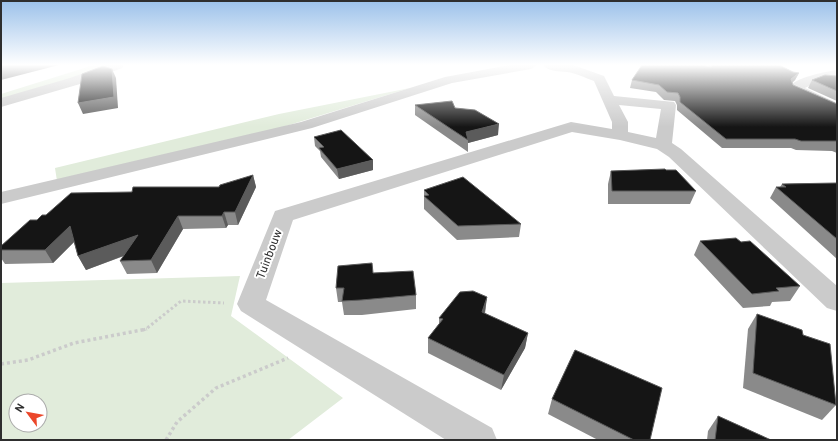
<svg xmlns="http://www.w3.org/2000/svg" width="838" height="441" viewBox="0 0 838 441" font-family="Overpass,sans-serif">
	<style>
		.green { fill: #e1ecdb; fill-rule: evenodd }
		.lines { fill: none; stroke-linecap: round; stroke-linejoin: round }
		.path-far1 { stroke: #cbcbcb; stroke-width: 3; stroke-dasharray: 2.5 2.5; stroke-linecap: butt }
		.path { stroke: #cbcbcb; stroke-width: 3.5; stroke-dasharray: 3 3; stroke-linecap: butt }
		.minor { fill: #cbcbcb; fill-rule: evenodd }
		.wall { fill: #8a8a8a }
		.shaded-wall { fill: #5b5b5b }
		.building { fill: #151515; stroke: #5b5b5b }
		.labels { text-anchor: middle; stroke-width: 4; stroke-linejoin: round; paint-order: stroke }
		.street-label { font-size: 12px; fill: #2e2e2e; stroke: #fff }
	</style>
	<rect width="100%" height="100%" fill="#fff"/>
	<g class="green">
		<path d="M94,65H113L1,101V94Z"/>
		<path d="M410,88L276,129L57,181L55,168L279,114Z"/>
		<path d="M240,276L231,316L343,398L288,440H1V283ZM16,401H40V425H16Z"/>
	</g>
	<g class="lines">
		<path class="path-far1" d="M143,330L146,329L181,301L224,303"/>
		<g class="path">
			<path d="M1,364L28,360L74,343L147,329"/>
			<path d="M166,440L177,422L216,388L288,358"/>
		</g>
		<g class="minor">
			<path d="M106,65H124L122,68L80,84L1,107V98L70,78Z"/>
			<path d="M510,65H537L531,69L452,83L312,128L1,204V192L301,122L445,77Z"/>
			<path d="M543,65H573L604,76L614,96L674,102L676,105L672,143L681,149L837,286V311L827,308L669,157L657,149L620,140L572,132L293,220L266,300L492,428L497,440H446L241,311L237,304L275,211L571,122L612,129V122L594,81C585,78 576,73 567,72C559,71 549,72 543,65ZM619,105L661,109L656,138L628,132V122Z"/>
			<path d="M835,70L837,71V77L817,82L805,88L837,103V113L790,91L788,88C796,77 822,73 835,70Z"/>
		</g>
	</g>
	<g class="wall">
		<path d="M707,65H779L793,72L799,73L795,80L792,83L793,85L837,104V153L832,151L796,150L791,148H722L677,110V105L675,101L664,100L656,92L630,88L632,80L708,67Z"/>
		<path d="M837,76V101L808,88L812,80Z"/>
		<path d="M415,105L455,108L498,135L468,143V152L415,115Z"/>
		<path d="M314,137L373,170L339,179L321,157L320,151L315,146Z"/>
		<path d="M666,170L696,191L690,204H608V184L611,171Z"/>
		<path d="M253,175L256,187L238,225H228L226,228L183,229L157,273L127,274L120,261L124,256L86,270L78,256L74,242L53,263L5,264L1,258V246L37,220L46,215L132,192L219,187Z"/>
		<path d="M837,183V259L770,198L776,187H780L782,184Z"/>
		<path d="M424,190L521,224L519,237L457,240L424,209Z"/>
		<path d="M700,241L741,242L800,286L790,301L772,302L770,306L743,308L694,255Z"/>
		<path d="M373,273L416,295V309L362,315H344L342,302H338L336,288Z"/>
		<path d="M487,297L485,314L528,333L525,348L501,390L428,353V338L439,324V318Z"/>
		<path d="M757,314L803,335L836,405L822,420L743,388L748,329Z"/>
		<path d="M552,399L650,440H598L548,414Z"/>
		<path d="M718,416L771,440H707L708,431Z"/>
	</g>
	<g class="shaded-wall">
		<path d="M1,65H59L1,80Z"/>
		<path d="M112,69L116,78L118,108L83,114L78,103Z"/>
		<path d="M799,73L795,80L787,87L791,79Z"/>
		<path d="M499,124L498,135L468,143V140L466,132Z"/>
		<path d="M373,160V170L339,179L337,169Z"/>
		<path d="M253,175L256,187L238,225L235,212Z"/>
		<path d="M224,212L228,225L226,228L222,216Z"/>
		<path d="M178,216L183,229L157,273L151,260Z"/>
		<path d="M70,226L77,239L53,263L45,250Z"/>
		<path d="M138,235L144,248L86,270L78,256Z"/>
		<path d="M487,297L485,311L480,327L482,312Z"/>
		<path d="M528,333L525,348L501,390L504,375Z"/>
	</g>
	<g class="building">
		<path d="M642,65H702L711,67L712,65H779L793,72L799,73L791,79L793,85L837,104V141H801L795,139H726L680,102V97L678,93L667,92L659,85L632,80Z"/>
		<path d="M103,66L112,69L114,97L78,103L82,74Z"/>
		<path d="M825,75L837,76V91L812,80Z"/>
		<path d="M452,101L455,108L475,110L499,124L466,132L468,140L415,105Z"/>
		<path d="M341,130L373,160L337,169L319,148L324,147L314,137Z"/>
		<path d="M665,169L666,170H676L696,191H612L611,171Z"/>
		<path d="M253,175L235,212H224L222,216H178L151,260L120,261L138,235L78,256L70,226L45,250H1V246L30,220H37L42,215H46L71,193L132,192L133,187H219L220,185Z"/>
		<path d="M463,177L521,224L458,226L424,196L429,195L424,190Z"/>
		<path d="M837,183V239L776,187H786L782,184Z"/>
		<path d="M736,238L741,242L750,241L800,286L776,288L779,291L752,294L700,241Z"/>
		<path d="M372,263L373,273L413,271L416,295L361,300L342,301L344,288H336L338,266Z"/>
		<path d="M473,291L487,297L482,312L528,333L504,375L428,338L443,319L439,318L460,292Z"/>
		<path d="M757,314L802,330L803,335L830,344L836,405L753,373Z"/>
		<path d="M575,350L662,388L650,440H634L552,399Z"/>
		<path d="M718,416L771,440H715Z"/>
	</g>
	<linearGradient id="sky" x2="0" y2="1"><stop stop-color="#9bc1ea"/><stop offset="0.51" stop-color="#fff"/><stop offset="1" stop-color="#fff" stop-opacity="0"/></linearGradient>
	<rect width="838" height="127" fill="url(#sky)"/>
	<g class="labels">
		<g class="street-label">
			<text transform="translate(269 254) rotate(-69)" y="4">Tuinbouw</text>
		</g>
	</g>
	<rect width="838" height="441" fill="none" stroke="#2e2e2e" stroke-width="4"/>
	<g transform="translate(28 413) rotate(302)"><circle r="19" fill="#ffffff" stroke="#ababab"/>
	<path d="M0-3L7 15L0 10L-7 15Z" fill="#eb472a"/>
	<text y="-6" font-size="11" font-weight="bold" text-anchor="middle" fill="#2e2e2e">N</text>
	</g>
</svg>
